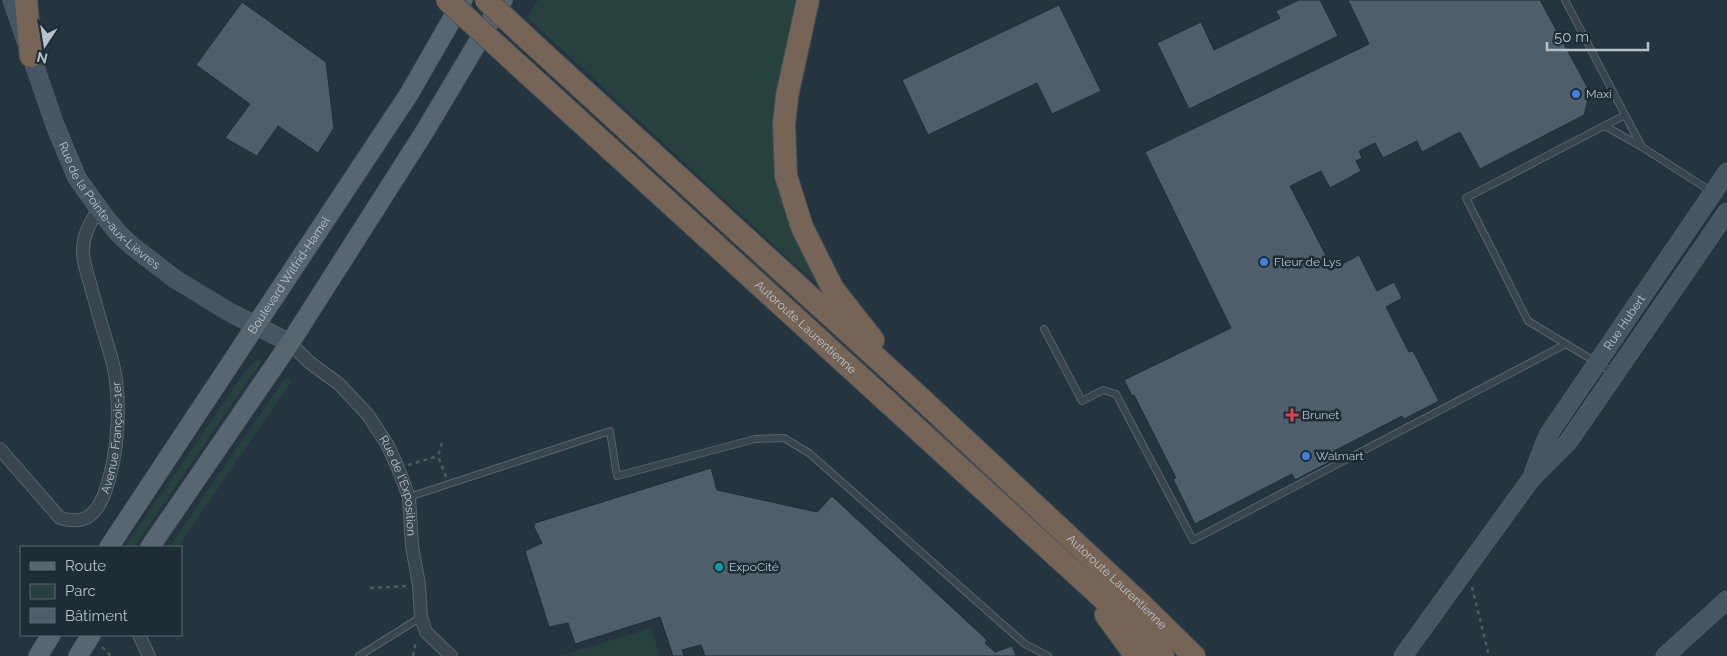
<svg xmlns="http://www.w3.org/2000/svg" width="1727" height="656" viewBox="0 0 1727 656" font-family="Raleway,sans-serif">
	<style>
		.green { fill: #27413f }
		.building { fill: #4e5f6b; stroke: #202e37 }
		.lines { fill: none; stroke-linecap: round; stroke-linejoin: round }
		.lane-casing { stroke: #57646d; stroke-width: 8 }
		.street-casing { stroke: #57646d; stroke-width: 14 }
		.secondary-casing { stroke: #57646d; stroke-width: 19 }
		.primary-casing { stroke: #435059; stroke-width: 20 }
		.highway-casing { stroke: #44515a; stroke-width: 24 }
		.path { stroke: #455d5b; stroke-width: 2.5; stroke-dasharray: 4 4; stroke-linecap: butt }
		.lane { stroke: #394650; stroke-width: 6 }
		.street { stroke: #394650; stroke-width: 12 }
		.secondary { stroke: #475663; stroke-width: 18 }
		.primary { stroke: #576670; stroke-width: 19 }
		.highway { stroke: #766456; stroke-width: 22 }
		.highway-bridge-casing { stroke: #44515a; stroke-width: 24; stroke-linecap: butt }
		.highway-bridge { stroke: #766456; stroke-width: 22 }
		.shop-dot { fill: #3f7fe0; stroke: #1e2c35; stroke-width: 2 }
		.health-dot { fill: #e0444e; stroke: #1e2c35; stroke-width: 2 }
		.culture-dot { fill: #0f9aa8; stroke: #1e2c35; stroke-width: 2 }
		.labels { text-anchor: middle; stroke-width: 5; stroke-linejoin: round; paint-order: stroke }
		.poi-label { font-size: 12px; fill: #b6c1ca; stroke: #1e2c35; text-anchor: start }
		.street-label { font-size: 12px; fill: #b6c1ca; stroke: #1e2c35 }
	</style>
	<rect width="100%" height="100%" fill="#253540"/>
	<g class="green">
		<path d="M538,0H801L781,98L818,277L814,280L793,263L527,17Z"/>
		<path d="M259,358L261,362L134,547H125L244,373L257,359Z"/>
		<path d="M288,377L291,382L290,383L178,547H169L282,382Z"/>
		<path d="M651,628L660,656H557L563,655Z"/>
	</g>
	<g class="building">
		<path d="M1299,0H1320L1338,36L1189,109L1157,43L1201,22L1214,50L1280,18L1276,11Z"/>
		<path d="M1348,0H1540L1590,92L1584,115L1480,169L1460,132L1422,152L1417,141L1383,158L1375,143L1359,151L1362,158L1356,161L1361,171L1330,188L1321,171L1290,186L1333,269L1359,255L1377,291L1394,282L1402,298L1386,307L1409,352L1413,351L1439,401L1404,419L1402,416L1334,451L1337,458L1295,480L1292,474L1195,524L1173,479L1176,478L1134,395L1132,396L1124,380L1231,328L1145,152L1369,44Z"/>
		<path d="M242,2L326,62L334,128L318,153L278,126L257,156L225,138L250,104L196,65Z"/>
		<path d="M1059,5L1101,91L1052,114L1037,83L928,135L902,80Z"/>
		<path d="M711,468L717,490L817,512L832,496L987,640L985,643L995,652L1012,646L1016,656H705L701,645L682,650L684,656H673L660,617L575,644L568,623L549,627L525,551L542,543L534,527L535,523Z"/>
	</g>
	<g class="lines">
		<g class="lane-casing">
			<g id="lane">
				<path d="M1565,0L1625,115L1466,198L1528,321L1614,373"/>
				<path d="M1625,115L1642,147"/>
				<path d="M1605,126L1642,147L1712,192"/>
				<path d="M1044,329L1082,401L1103,390L1116,394L1193,540L1566,344"/>
				<path d="M409,497L610,431L617,476L755,439L784,438L809,453L1025,644L1048,656"/>
				<path d="M359,656L421,617"/>
			</g>
		</g>
		<g class="street-casing">
			<g id="street">
				<path id="s1" d="M290,343L309,362L339,384L368,415L387,444L398,468L409,497L412,546L419,585L421,617L426,632L451,656"/>
				<path id="s2" d="M0,449L60,518C84,525 95,516 104,495C119,455 123,394 110,353C103,331 97,309 91,287C88,276 84,265 83,254C82,236 90,223 99,208"/>
				<path d="M139,635L149,656"/>
			</g>
		</g>
		<g class="secondary-casing">
			<g id="secondary">
				<path id="s3" d="M12,0L55,125L77,178L105,217L119,234L132,246L175,279L231,313L290,343"/>
				<path id="s4" d="M1533,474L1548,435L1727,172"/>
				<path d="M1403,656L1531,479L1568,442L1727,212"/>
				<path d="M1665,656L1727,600"/>
			</g>
		</g>
		<g class="primary-casing">
			<g id="primary">
				<path id="s5" d="M109,547L409,94L463,0"/>
				<path d="M150,547L290,343L425,131L503,0"/>
				<path d="M38,656L51,635"/>
				<path d="M78,656L91,635"/>
			</g>
		</g>
		<g class="highway-casing">
			<g id="highway">
				<path d="M26,0L31,56"/>
				<path d="M808,0L787,96L784,125L786,176L802,227L833,289L873,340"/>
				<path id="s6" d="M530,41L914,392L1142,605L1194,656"/>
				<path id="s7" d="M516,63L1130,623L1163,656"/>
				<path d="M1106,615L1136,656"/>
			</g>
		</g>
		<g class="path">
			<path d="M442,443L438,456L446,477"/>
			<path d="M408,465L438,456"/>
			<path d="M1472,587L1489,656"/>
			<path d="M370,588L407,586"/>
			<path d="M102,647L111,656"/>
			<path d="M413,656L416,640"/>
		</g>
		<use href="#lane" class="lane"/>
		<use href="#street" class="street"/>
		<use href="#secondary" class="secondary"/>
		<use href="#primary" class="primary"/>
		<use href="#highway" class="highway"/>
		<g class="highway-bridge-casing">
			<g id="highway-bridge">
				<path d="M447,0L516,63"/>
				<path d="M486,0L530,41"/>
			</g>
		</g>
		<use href="#highway-bridge" class="highway-bridge"/>
	</g>
	<g class="shop-dot">
		<circle cx="1576" cy="94" r="5"/>
		<circle cx="1264" cy="262" r="5"/>
		<circle cx="1306" cy="456" r="5"/>
	</g>
	<path class="health-dot" d="M1289.5 407.5h5v5h5v5h-5v5h-5v-5h-5v-5h5z"/>
	<circle class="culture-dot" cx="719" cy="567" r="5"/>
	<g class="labels">
		<g class="poi-label">
			<text x="1586" y="98">Maxi</text>
			<text x="1274" y="266">Fleur de Lys</text>
			<text x="1302" y="419">Brunet</text>
			<text x="1316" y="460">Walmart</text>
			<text x="729" y="571">ExpoCité</text>
		</g>
		<g class="street-label">
			<text dy="4" stroke="none"><textPath href="#s3" startOffset="231">Rue de la Pointe-aux-Lièvres</textPath></text>
			<text dy="4" stroke="none"><textPath href="#s5" startOffset="326">Boulevard Wilfrid-Hamel</textPath></text>
			<text dy="4" stroke="none"><textPath href="#s4" startOffset="178">Rue Hubert</textPath></text>
			<text dy="4" stroke="none"><textPath href="#s7" startOffset="392">Autoroute Laurentienne</textPath></text>
			<text dy="4" stroke="none"><textPath href="#s2" startOffset="206">Avenue François-1er</textPath></text>
			<text dy="4" stroke="none"><textPath href="#s1" startOffset="185">Rue de l'Exposition</textPath></text>
			<text dy="4" stroke="none"><textPath href="#s6" startOffset="798">Autoroute Laurentienne</textPath></text>
		</g>
	</g>
	<rect x="20" y="546" width="162" height="90" fill="#1e2c35" stroke="#5b6871"/>
	<rect x="30" y="562" width="25" height="8" fill="#576670" stroke="#5b6871"/>
	<text x="65" y="571" font-size="15" fill="#b6c1ca">Route</text>
	<rect x="30" y="584" width="25" height="15" fill="#27413f" stroke="#5b6871"/>
	<text x="65" y="596" font-size="15" fill="#b6c1ca">Parc</text>
	<rect x="30" y="608" width="25" height="15" fill="#4e5f6b" stroke="#5b6871"/>
	<text x="65" y="621" font-size="15" fill="#b6c1ca">Bâtiment</text>
	<g transform="translate(45 45) rotate(192)" stroke="#1e2c35" stroke-width="4" paint-order="stroke">
	<path d="M0-4L9 19L0 12L-9 19Z" fill="#b6c1ca"/>
	<text y="-8" font-size="14" font-weight="bold" text-anchor="middle" fill="#b6c1ca">N</text>
	</g>
	<path d="M1547 42v8h101v-8" fill="none" stroke="#b6c1ca" stroke-width="2.5"/>
	<text x="1554" y="42" font-size="15" fill="#b6c1ca" stroke="#1e2c35" stroke-width="4" paint-order="stroke">50 m</text>
</svg>
